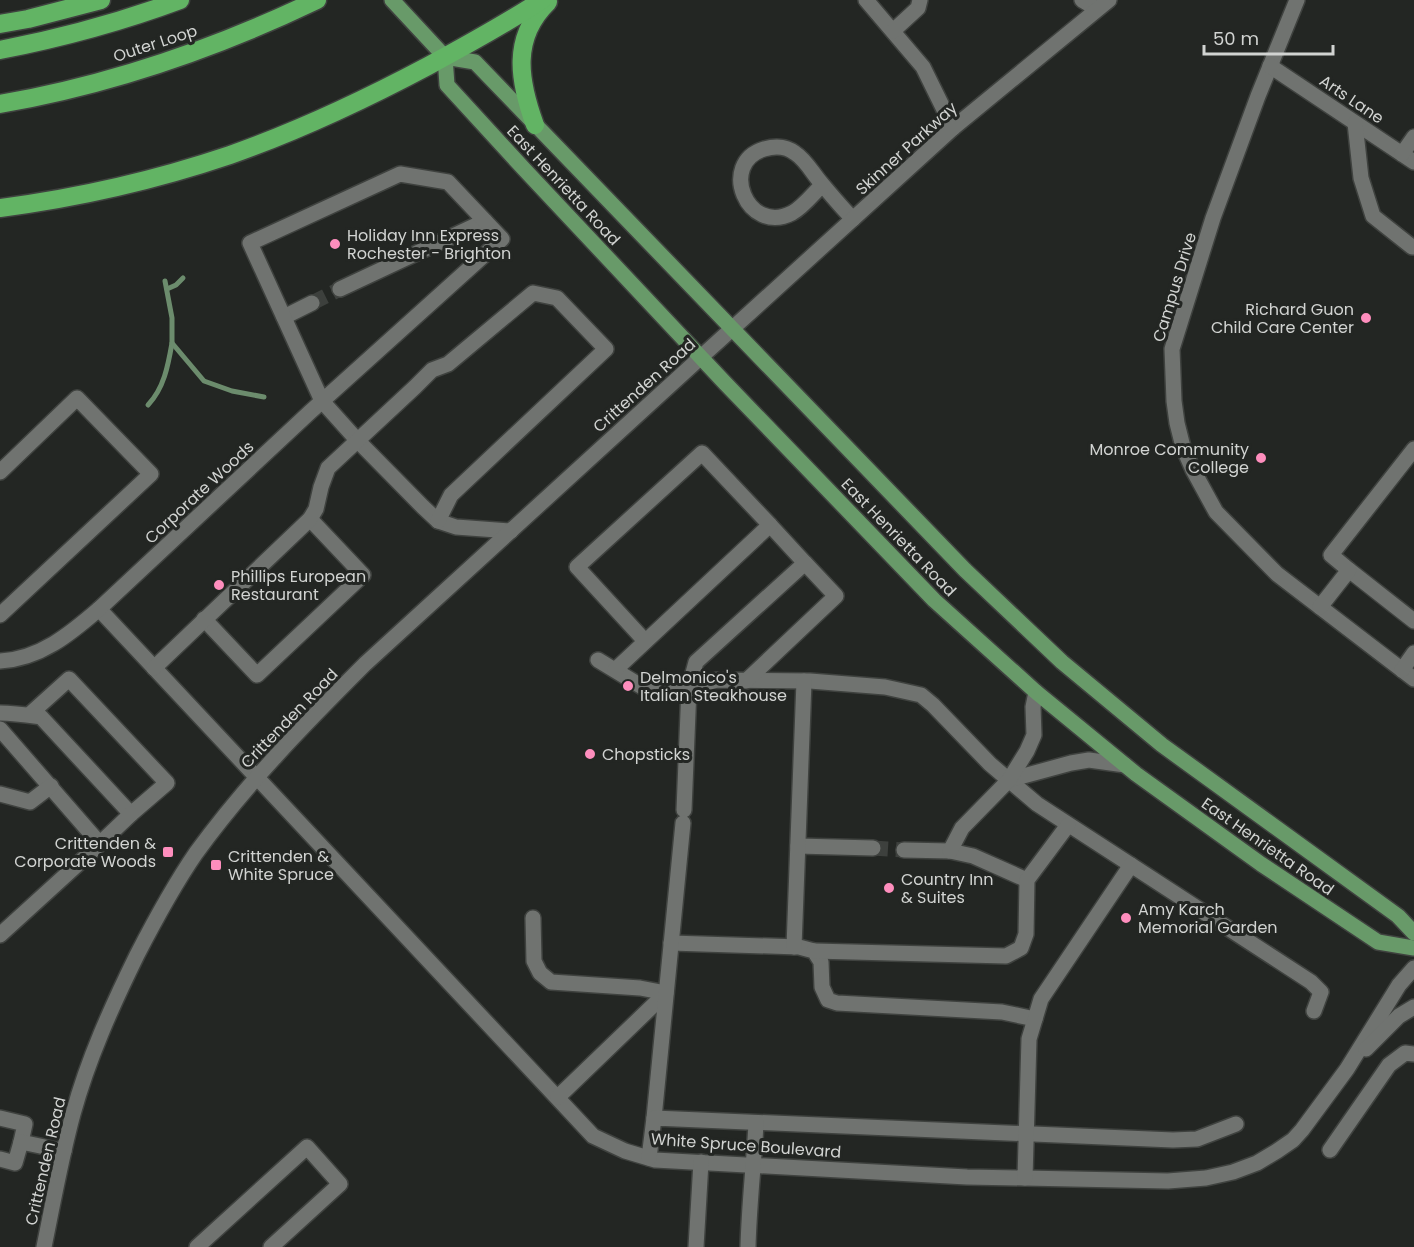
<svg xmlns="http://www.w3.org/2000/svg" width="1414" height="1247" viewBox="0 0 1414 1247" font-family="Poppins,sans-serif">
	<style>
		.lines { fill: none; stroke-linecap: round; stroke-linejoin: round }
		.stream { stroke: #6c8c6d; stroke-width: 5 }
		.minor-tunnel { stroke: #3d403d; stroke-width: 15; stroke-dasharray: 15 8; stroke-linecap: butt }
		.minor-casing { stroke: #3f423f; stroke-width: 18 }
		.major-casing { stroke: #3f423f; stroke-width: 18 }
		.highway-casing { stroke: #3f423f; stroke-width: 21 }
		.minor { stroke: #707370; stroke-width: 15 }
		.major { stroke: #689a69; stroke-width: 15 }
		.highway { stroke: #62b464; stroke-width: 18 }
		.poi-dot { fill: #fe8ebd; stroke: #232623; stroke-width: 2 }
		.labels { text-anchor: middle; stroke-width: 6; stroke-linejoin: round; paint-order: stroke }
		.street-label { font-size: 16px; fill: #d1d3d1; stroke: #232623 }
		.poi-label { font-size: 16px; fill: #d1d3d1; stroke: #232623; text-anchor: start }
	</style>
	<rect width="100%" height="100%" fill="#232623"/>
	<g class="lines">
		<g class="stream">
			<path d="M165,281L172,318V343L204,381L232,391L264,397"/>
			<path d="M167,289L176,285L183,278"/>
			<path d="M148,405C164,388 168,366 172,343"/>
		</g>
		<g class="minor-tunnel">
			<path d="M312,303L340,289"/>
			<path d="M873,848L904,850"/>
		</g>
		<g class="minor-casing">
			<g id="minor">
				<path d="M866,0L923,67L953,128"/>
				<path d="M1082,0L1097,9"/>
				<path d="M1297,0L1258,96L1213,218L1172,349L1174,401L1177,423L1183,447L1193,470L1216,512L1277,574L1414,679"/>
				<path d="M893,31L918,8L920,0"/>
				<path d="M1270,66L1414,162"/>
				<path d="M1355,123L1361,178L1373,216L1412,247H1414"/>
				<path d="M1402,154L1414,137"/>
				<path d="M822,185C813,194 803,207 792,213C747,236 718,163 764,149C774,146 786,146 795,153C806,160 813,174 822,184C832,196 842,208 853,219"/>
				<path d="M340,289L485,221"/>
				<path d="M284,317L312,303"/>
				<path d="M0,472L77,398L151,474L0,615"/>
				<path d="M770,525L805,563"/>
				<path d="M1349,570L1414,621"/>
				<path d="M1320,607L1349,570L1331,555L1414,449"/>
				<path d="M99,609L593,1136L625,1151L655,1160L967,1177L1025,1178L1168,1181L1206,1178L1233,1172L1257,1163L1277,1151L1293,1140L1302,1130L1347,1069L1399,985L1414,968"/>
				<path d="M204,619L257,675L363,575L310,519"/>
				<path d="M598,660L649,691L674,692L717,680L810,681L885,687L921,695L933,705L990,764L1037,804L1131,865"/>
				<path d="M0,661C40,659 70,634 99,609L310,412C374,355 438,297 502,239L448,182L400,174L250,243L322,401L357,440L423,507L438,521L456,527L511,531"/>
				<path d="M154,668L310,519L316,509L321,487L328,468L415,387L432,370L448,364L533,293L557,298L606,349L451,495L438,521"/>
				<path d="M615,670L770,525L702,453L577,567L645,641"/>
				<path d="M1402,670L1414,653"/>
				<path d="M0,713C14,713 27,715 41,717L131,814L167,783L69,679L29,715"/>
				<path d="M0,729L94,837L90,853L0,935"/>
				<path d="M1009,780L1071,763L1089,760L1125,765"/>
				<path d="M0,794L30,802L51,786"/>
				<path d="M684,810L689,688L696,662L805,563L836,596L746,681"/>
				<path d="M798,846L873,848"/>
				<path d="M904,850L950,851L973,856L1027,880"/>
				<path d="M950,851L962,828L1009,780L1027,751L1034,735L1033,707L1036,692"/>
				<path d="M90,853L131,814"/>
				<path d="M533,918L534,961L540,973L551,982L640,988L666,993L558,1097"/>
				<path d="M671,943L799,947L814,951L821,962L822,987L828,1000L837,1003L1002,1012L1035,1019"/>
				<path d="M794,947L804,681"/>
				<path d="M814,951L1006,956L1021,948L1026,934L1027,880L1068,825"/>
				<path d="M1366,1049L1399,1016L1414,1007"/>
				<path d="M0,1118L25,1124L21,1142"/>
				<path d="M654,1118L683,823"/>
				<path d="M1330,1150L1389,1065L1405,1053L1414,1054"/>
				<path d="M649,1158L654,1118L1173,1140L1197,1139L1236,1124"/>
				<path d="M0,1159L15,1163L21,1142L64,1151"/>
				<path d="M1025,1178L1029,1039L1041,999L1131,865L1311,982L1321,992L1314,1011"/>
				<path d="M44,1247C53,1203 61,1158 73,1114C88,1059 112,1006 137,955C155,920 174,885 196,853C246,784 305,724 365,664L701,357L953,128L1109,0"/>
				<path d="M197,1247L307,1147L340,1184L271,1247"/>
				<path d="M696,1247L701,1162"/>
				<path d="M748,1247C749,1205 754,1164 756,1123"/>
			</g>
		</g>
		<g class="major-casing">
			<g id="major">
				<path d="M392,0L445,57L475,62L965,570L1062,662L1162,745L1398,916L1414,933"/>
				<path d="M445,57L447,85L524,169L725,383L934,600L1036,692L1136,774L1261,864L1378,942L1414,948"/>
			</g>
		</g>
		<g class="highway-casing">
			<g id="highway">
				<path d="M0,24L28,19L101,0"/>
				<path d="M0,50C61,38 121,22 180,0"/>
				<path d="M0,104C109,85 217,48 317,0"/>
				<path d="M535,125C519,81 511,38 548,2"/>
				<path d="M0,208C77,198 156,180 230,155C298,131 364,100 428,66C467,45 505,24 542,0"/>
			</g>
		</g>
		<use href="#minor" class="minor"/>
		<use href="#major" class="major"/>
		<use href="#highway" class="highway"/>
	</g>
	<g class="poi-dot">
		<circle cx="335" cy="244" r="6"/>
		<circle cx="1366" cy="318" r="6"/>
		<circle cx="1261" cy="458" r="6"/>
		<circle cx="219" cy="585" r="6"/>
		<circle cx="628" cy="686" r="6"/>
		<circle cx="590" cy="754" r="6"/>
		<rect x="162" y="846" width="12" height="12" rx="3"/>
		<rect x="210" y="859" width="12" height="12" rx="3"/>
		<circle cx="889" cy="888" r="6"/>
		<circle cx="1126" cy="918" r="6"/>
	</g>
	<g class="labels">
		<g class="street-label">
			<text transform="translate(155 43) rotate(-18)" y="6">Outer Loop</text>
			<text transform="translate(1352 99) rotate(34)" y="6">Arts Lane</text>
			<text transform="translate(906 148) rotate(-42)" y="6">Skinner Parkway</text>
			<text transform="translate(564 185) rotate(47)" y="6">East Henrietta Road</text>
			<text transform="translate(1174 287) rotate(-73)" y="6">Campus Drive</text>
			<text transform="translate(644 385) rotate(-42)" y="6">Crittenden Road</text>
			<text transform="translate(199 492) rotate(-43)" y="6">Corporate Woods</text>
			<text transform="translate(899 537) rotate(46)" y="6">East Henrietta Road</text>
			<text transform="translate(289 718) rotate(-46)" y="6">Crittenden Road</text>
			<text transform="translate(1268 846) rotate(35)" y="6">East Henrietta Road</text>
			<text transform="translate(746 1145) rotate(4)" y="6">White Spruce Boulevard</text>
			<text transform="translate(45 1161) rotate(-77)" y="6">Crittenden Road</text>
		</g>
		<g class="poi-label">
			<text x="347" y="241">Holiday Inn Express<tspan x="347" dy="18">Rochester - Brighton</tspan></text>
			<text x="1354" y="315" text-anchor="end">Richard Guon<tspan x="1354" dy="18">Child Care Center</tspan></text>
			<text x="1249" y="455" text-anchor="end">Monroe Community<tspan x="1249" dy="18">College</tspan></text>
			<text x="231" y="582">Phillips European<tspan x="231" dy="18">Restaurant</tspan></text>
			<text x="640" y="683">Delmonico's<tspan x="640" dy="18">Italian Steakhouse</tspan></text>
			<text x="602" y="760">Chopsticks</text>
			<text x="156" y="849" text-anchor="end">Crittenden &amp;<tspan x="156" dy="18">Corporate Woods</tspan></text>
			<text x="228" y="862">Crittenden &amp;<tspan x="228" dy="18">White Spruce</tspan></text>
			<text x="901" y="885">Country Inn<tspan x="901" dy="18">&amp; Suites</tspan></text>
			<text x="1138" y="915">Amy Karch<tspan x="1138" dy="18">Memorial Garden</tspan></text>
		</g>
	</g>
	<path d="M1204 45v9h129v-9" fill="none" stroke="#d1d3d1" stroke-width="3"/>
	<text x="1213" y="45" font-size="18" fill="#d1d3d1" stroke="#232623" stroke-width="4.5" paint-order="stroke">50 m</text>
</svg>
